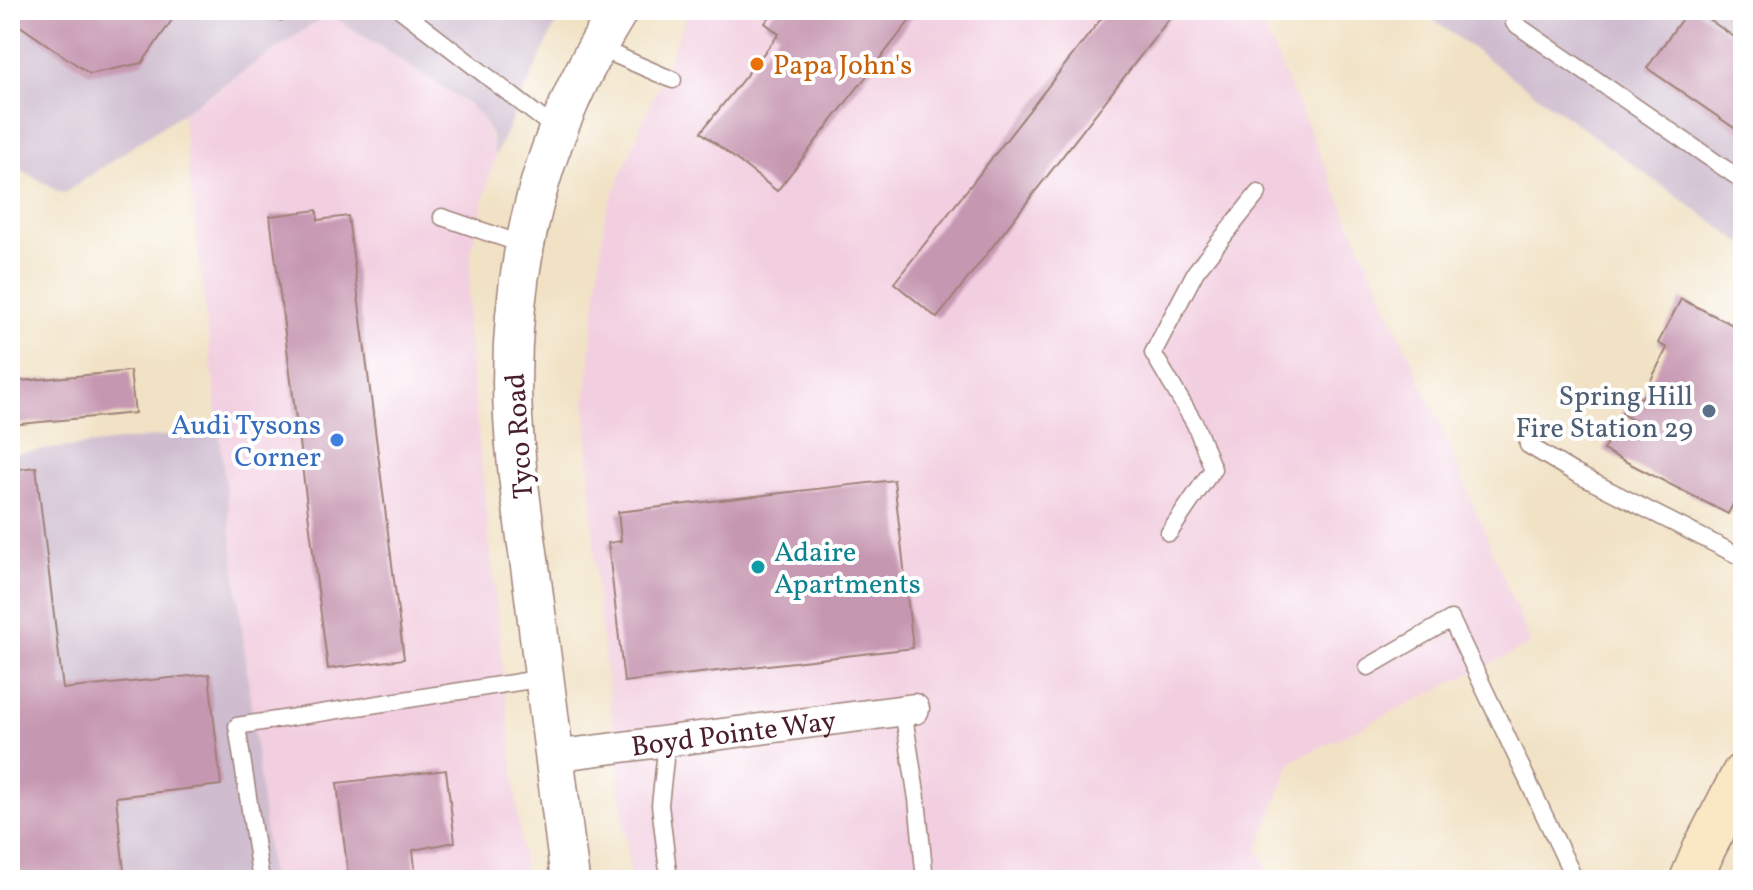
<svg xmlns="http://www.w3.org/2000/svg" width="1753" height="890" viewBox="0 0 1753 890" font-family="Vollkorn,serif">
	<style>
		.built { fill: #f2cfe0 }
		.industrial { fill: #cfbdcf }
		.building { fill: #c697b1 }
		.lines { fill: none; stroke-linecap: round; stroke-linejoin: round }
		.service-casing { stroke: #9e8078; stroke-width: 19 }
		.minor-casing { stroke: #9e8078; stroke-width: 33 }
		.tertiary-casing { stroke: #9e8078; stroke-width: 41 }
		.secondary-casing { stroke: #9e8078; stroke-width: 45 }
		.service { stroke: #fff; stroke-width: 16 }
		.minor { stroke: #fff; stroke-width: 30 }
		.tertiary { stroke: #fff; stroke-width: 38 }
		.secondary { stroke: #fae7c3; stroke-width: 42 }
		.food-dot { fill: #e8710a; stroke: #fff; stroke-width: 3 }
		.service-dot { fill: #5c6f8a; stroke: #fff; stroke-width: 3 }
		.shop-dot { fill: #3f7fe0; stroke: #fff; stroke-width: 3 }
		.culture-dot { fill: #0f9aa8; stroke: #fff; stroke-width: 3 }
		.labels { text-anchor: middle; stroke-width: 8; stroke-linejoin: round; paint-order: stroke }
		.food-label { font-size: 28px; fill: #c56008; stroke: #fff; text-anchor: start }
		.service-label { font-size: 28px; fill: #4e5e75; stroke: #fff; text-anchor: end }
		.shop-label { font-size: 28px; fill: #366cbe; stroke: #fff; text-anchor: end }
		.street-label { font-size: 28px; fill: #4a1f2b; stroke: #fff }
		.culture-label { font-size: 28px; fill: #0d838f; stroke: #fff; text-anchor: start }
	</style>
	<rect width="100%" height="100%" fill="#fff"/>
	<filter id="ink" filterUnits="userSpaceOnUse"><feTurbulence type="fractalNoise" baseFrequency=".0125" numOctaves="2"/><feDisplacementMap in="SourceGraphic" scale="16" xChannelSelector="R" yChannelSelector="G"/><feConvolveMatrix kernelMatrix="1 2 1 2 8 2 1 2 1" color-interpolation-filters="sRGB"/></filter>
	<filter id="wash" filterUnits="userSpaceOnUse"><feTurbulence type="fractalNoise" baseFrequency=".006" numOctaves="4" result="noise"/><feDisplacementMap in="SourceGraphic" scale="32" xChannelSelector="R" yChannelSelector="G"/><feGaussianBlur stdDeviation="1.8" result="paint"/><feColorMatrix in="noise" values="0 0 0 0 0 0 0 0 0 0 0 0 0 0 0 0 0 1.4 0 .05"/><feComposite in="paint" operator="in"/></filter>
	<g filter="url(#wash)">
		<rect width="100%" height="100%" fill="#f1e2c5"/>
		<g class="built">
			<path d="M689,10H1256L1439,422L1531,644L1292,761L1258,849L1273,880H631L597,597L585,402L605,214Z"/>
			<path d="M329,13L469,105L481,117L493,144L495,156L472,246L467,326L525,880H271L182,112Z"/>
		</g>
		<g class="industrial">
			<path d="M10,10H562L495,156L492,138L487,128L481,117L469,105L329,13L63,194L10,163Z"/>
			<path d="M1419,10H1743V244L1440,25Z"/>
			<path d="M219,429L271,880H10V454Z"/>
		</g>
		<g id="blocks">
			<g class="building">
				<path d="M10,10H179L142,63L90,74L10,19Z"/>
				<path d="M775,10H918L777,191L701,132L779,34L765,23Z"/>
				<path d="M1108,10H1176L937,318L894,283Z"/>
				<path d="M1688,10H1695L1743,43V134L1647,68Z"/>
				<path d="M317,210L318,220L348,216L404,659L328,669L270,216Z"/>
				<path d="M1681,299L1743,330V484L1728,514L1603,450L1608,441L1630,433L1637,422L1621,414L1632,394L1642,398L1667,348L1658,343Z"/>
				<path d="M130,371L135,413L10,425V382Z"/>
				<path d="M36,467L63,689L209,674L221,785L116,797L125,880H10V470Z"/>
				<path d="M894,480L913,648L624,682L608,543L621,541L618,512Z"/>
				<path d="M446,770L455,842L413,850L415,868L406,880H325V877L348,875L337,783Z"/>
			</g>
		</g>
	</g>
	<g filter="url(#ink)">
		<use href="#blocks" fill-opacity="0" stroke="#9e8078" stroke-width="2"/>
		<g class="lines">
			<g class="service-casing">
				<g id="service">
					<path d="M401,10L558,131"/>
					<path d="M587,10L613,19"/>
					<path d="M281,12L283,10"/>
					<path d="M1514,23L1743,181"/>
					<path d="M597,47L673,80"/>
					<path d="M442,217L524,245"/>
					<path d="M1528,445L1575,473L1743,558"/>
					<path d="M1169,533L1213,469L1195,424L1153,353L1196,271L1258,193"/>
					<path d="M1368,667L1451,619L1575,880"/>
					<path d="M903,710L917,799L925,880"/>
					<path d="M667,741L660,805L669,880"/>
					<path d="M261,880L237,726L544,678"/>
				</g>
			</g>
			<g class="minor-casing">
				<g id="minor">
					<path id="s1" d="M553,756L914,709"/>
				</g>
			</g>
			<g class="tertiary-casing">
				<path id="tertiary" d="M570,880C558,788 547,696 535,604C526,531 512,456 512,382C512,288 530,192 568,106C582,72 600,41 619,10"/>
			</g>
			<g class="secondary-casing">
				<path id="secondary" d="M1691,880L1705,847L1743,774"/>
			</g>
			<use href="#service" class="service"/>
			<use href="#minor" class="minor"/>
			<use href="#tertiary" class="tertiary"/>
			<use href="#secondary" class="secondary"/>
		</g>
	</g>
	<circle class="food-dot" cx="757" cy="64" r="8"/>
	<circle class="service-dot" cx="1709" cy="411" r="8"/>
	<circle class="shop-dot" cx="337" cy="440" r="8"/>
	<circle class="culture-dot" cx="758" cy="567" r="8"/>
	<g class="labels">
		<g class="food-label">
			<text x="773" y="74">Papa John's</text>
		</g>
		<g class="service-label">
			<text x="1693" y="405">Spring Hill<tspan x="1693" dy="32">Fire Station 29</tspan></text>
		</g>
		<g class="shop-label">
			<text x="321" y="434">Audi Tysons<tspan x="321" dy="32">Corner</tspan></text>
		</g>
		<g class="street-label">
			<text transform="translate(518 436) rotate(-94)" y="10">Tyco Road</text>
			<text dy="10" stroke="none"><textPath href="#s1" startOffset="182">Boyd Pointe Way</textPath></text>
		</g>
		<g class="culture-label">
			<text x="774" y="561">Adaire<tspan x="774" dy="32">Apartments</tspan></text>
		</g>
	</g>
	<rect width="1753" height="890" fill="none" stroke="#fff" stroke-width="40"/>
</svg>
